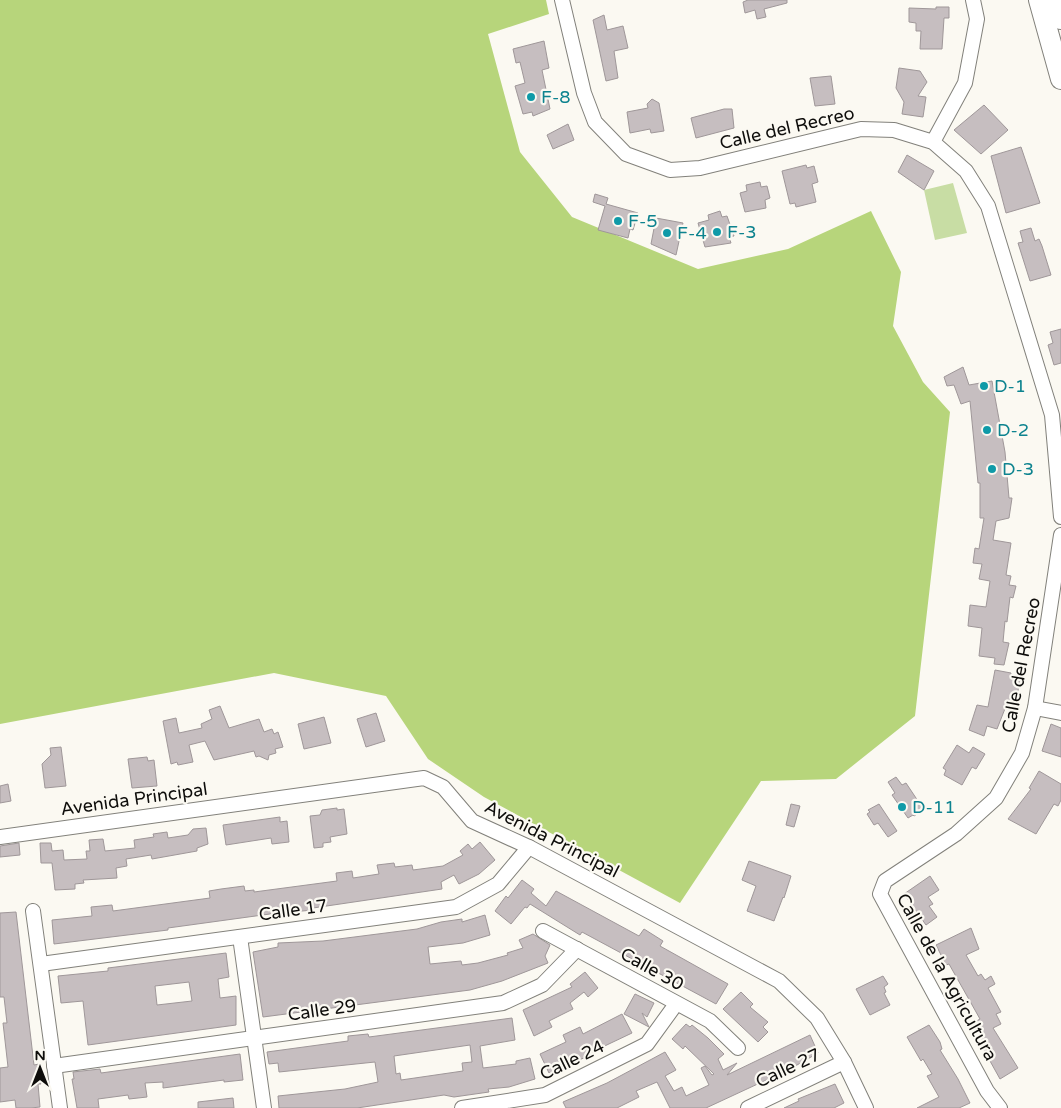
<svg xmlns="http://www.w3.org/2000/svg" width="1061" height="1108" viewBox="0 0 1061 1108" font-family="'Varela Round',sans-serif">
	<style>
		.green { fill: #c8dda4 }
		.forest { fill: #b7d57b }
		.building { fill: #c6bec0; stroke: #9f9799; fill-rule: evenodd }
		.lines { fill: none; stroke-linecap: round; stroke-linejoin: round }
		.minor-casing { stroke: #82817b; stroke-width: 16 }
		.highway-casing { stroke: #82817b; stroke-width: 22 }
		.minor { stroke: #fff; stroke-width: 14 }
		.highway { stroke: #fff; stroke-width: 20 }
		.culture-dot { fill: #0f9aa8; stroke: #fbf9f2; stroke-width: 2 }
		.labels { text-anchor: middle; stroke-width: 4.5; stroke-linejoin: round; paint-order: stroke }
		.culture-label { font-size: 18px; fill: #0d838f; stroke: #fbf9f2; text-anchor: start }
		.street-label { font-size: 18px; fill: #0e0d0b; stroke: #fbf9f2 }
	</style>
	<rect width="100%" height="100%" fill="#fbf9f2"/>
	<path class="green" d="M953,183L967,233L935,240L924,190Z"/>
	<path class="forest" d="M0,0H546L549,14L488,34L520,152L572,217L698,269L788,249L871,211L901,272L893,326L923,382L950,412L915,716L836,779L761,781L680,903L484,797L428,759L386,696L274,673L0,724Z"/>
	<g class="building">
		<path d="M748,0H787V3L764,9L766,17L757,19L755,10L745,13L743,2Z"/>
		<path d="M936,7H949V18H944L942,49H920L921,31H916V23L909,22V8L936,9Z"/>
		<path d="M604,15L607,30L623,26L628,48L614,51L618,78L606,81L593,20Z"/>
		<path d="M544,41L549,68L542,70L550,109L533,116L532,112L523,114L515,86L525,83L520,62L516,63L513,49Z"/>
		<path d="M899,68L920,71L927,82L918,96L926,97L923,117L902,114L904,102L896,88Z"/>
		<path d="M831,76L835,104L815,106L810,78Z"/>
		<path d="M652,99L659,103L664,131L651,133L650,129L630,133L627,112L648,108L647,104Z"/>
		<path d="M984,105L1008,130L981,154L954,130Z"/>
		<path d="M724,109H732L734,128L696,138L691,118Z"/>
		<path d="M568,124L574,140L553,149L547,135Z"/>
		<path d="M1021,147L1040,203L1006,213L991,156Z"/>
		<path d="M907,155L934,171L924,190L898,172Z"/>
		<path d="M806,165L807,168L814,166L818,182L812,184L816,202L796,207L795,203L790,204L782,171Z"/>
		<path d="M760,182L761,187L767,186L770,198L765,200L766,208L745,212L740,193L747,191L746,185Z"/>
		<path d="M595,194L608,198L606,204L638,213L633,230L630,229L628,238L598,230L605,206L593,202Z"/>
		<path d="M720,211L722,217L727,216L734,236L729,237L731,243L705,247L698,223L709,220L708,215Z"/>
		<path d="M656,218L683,223L676,255L651,244Z"/>
		<path d="M1031,228L1035,241L1039,239L1042,246L1051,275L1030,281L1018,243L1023,242L1020,231Z"/>
		<path d="M1061,329V363L1054,365L1048,345L1053,343L1050,332Z"/>
		<path d="M963,367L969,385L992,381L1005,452L1009,498H1012L1009,518L996,521L993,540L1011,543L1006,575L1011,576L1009,585L1016,586L1013,598L1010,597L1007,622L1005,621L1003,642L1009,643L1004,665L994,664L995,658L979,656L982,628L968,626L970,605L986,607L990,581L979,579L982,564L973,563L975,548L979,549L984,518H980V483H978L970,401L961,404L954,385L947,386L944,377Z"/>
		<path d="M995,670L1011,673L1010,678L1020,679L1016,702L1008,701L997,729L987,726L984,736L969,730L977,705L988,707Z"/>
		<path d="M220,706L229,728L259,719L264,732L272,729L274,734L278,732L283,747L275,749L276,753L269,755L268,760L259,756L256,757L254,751L214,760L205,741L189,745L193,762L178,765L177,762L171,764L163,721L176,718L179,733L202,728L201,724L212,719L209,710Z"/>
		<path d="M376,713L385,741L366,747L357,719Z"/>
		<path d="M324,717L331,743L304,749L298,724Z"/>
		<path d="M1051,724L1061,728V757L1042,751Z"/>
		<path d="M957,745L969,753L973,747L985,754L976,769L972,767L962,785L944,775L946,770L943,768Z"/>
		<path d="M61,747L66,786L45,788L42,764L51,755L50,748Z"/>
		<path d="M147,757L148,761L154,760L157,786L132,788L128,759Z"/>
		<path d="M1039,771L1061,784V800L1058,806L1054,804L1036,834L1008,819L1031,789L1029,788Z"/>
		<path d="M896,777L902,785L906,783L924,810L914,816L913,815L908,818L892,795L895,793L888,782Z"/>
		<path d="M8,784L11,801L0,803V786Z"/>
		<path d="M791,804L800,806L794,827L786,825Z"/>
		<path d="M879,804L897,831L888,837L878,823L874,825L867,814L870,812L868,810Z"/>
		<path d="M337,808V810L344,809L347,834L330,837L331,842L323,843V847L314,848L310,816L320,815L322,810Z"/>
		<path d="M280,817V822L287,821L289,842L272,844L271,838L226,845L223,825Z"/>
		<path d="M206,828L208,844L197,848V851L152,859L151,855L126,859L127,866L116,868L117,878L83,880L84,883L75,884V889L55,890L52,863H41L40,843H51L52,851L63,850L64,860L87,859L86,851H90L89,840L103,839L105,851L135,848L134,840L154,837L153,834L167,832L168,838L188,835L193,829Z"/>
		<path d="M480,842L495,860L479,874L459,884L454,875L441,882L442,889L313,908V910L270,914L168,928V930L54,944L52,920L92,916L91,907L112,905L113,911L210,898L209,891L221,889L244,886L245,891L254,890V892L337,881L336,873L352,871L353,878L379,874L377,865L394,863L395,867L412,865L413,870L443,866L463,855L460,851L468,844L472,849Z"/>
		<path d="M19,843L20,855L0,857V846Z"/>
		<path d="M749,861L791,876L784,898L783,897L774,921L747,911L756,886L742,880Z"/>
		<path d="M930,876L939,890L928,897L933,904L929,906L937,917L926,925L904,894Z"/>
		<path d="M522,880L534,889L531,893L546,906L556,891L639,936L644,929L663,941L660,946L728,984L716,1004L582,932L580,935L530,904L527,908L525,907L511,924L495,911L506,896L508,898Z"/>
		<path d="M16,912L34,1065L39,1064L41,1084H38L40,1107L31,1108H16L15,1100L0,1102V1068L8,1067L3,1023H7L4,997H0V913Z"/>
		<path d="M485,915L490,935L463,943L428,947L430,964L461,961L462,965L478,963L508,955L507,953L523,948L519,940L533,934L550,945L545,956L548,963L502,981L470,990L263,1017L253,952L278,947V943L323,941L417,929L441,922L462,919V922Z"/>
		<path d="M971,928L979,949L966,955L978,976L981,974L985,980L991,976L995,984L988,988L1001,1012L996,1014L1001,1024L993,1028L1018,1068L1000,1079L980,1043L983,1041L973,1023L980,1019L949,964L946,965L936,945Z"/>
		<path d="M226,953L229,977L218,979L220,998L236,996V1025L88,1045L83,1001L61,1003L58,976L108,971V968ZM189,982L192,1001L157,1005L155,986Z"/>
		<path d="M585,972L598,988L588,997L584,992L570,1003L573,1009L549,1021L552,1027L534,1036L523,1010L572,987L570,984Z"/>
		<path d="M883,976L888,984L884,987L886,992L884,993L890,1005L870,1015L856,989Z"/>
		<path d="M741,992L753,1004L750,1007L768,1022L763,1027L768,1032L758,1042L723,1009Z"/>
		<path d="M635,994L654,1003L647,1017L642,1013L649,1027L624,1014Z"/>
		<path d="M622,1014L632,1033L592,1052L593,1054L549,1073L540,1054L566,1042L563,1035L580,1027L583,1034Z"/>
		<path d="M512,1018L515,1040L480,1046L483,1068L516,1064V1061L530,1058L535,1079L509,1087L488,1089L489,1092L454,1097L444,1095L357,1108H279L278,1096L345,1089L378,1082L375,1062L279,1072L278,1063L269,1064L267,1052L348,1041V1036L368,1034L369,1037ZM470,1045L472,1062L462,1063L463,1071L401,1080L400,1073L396,1074L394,1056Z"/>
		<path d="M686,1024L690,1027L692,1025L708,1038L724,1054L718,1059L723,1070L737,1063L727,1075L810,1035L818,1053L790,1069L706,1108H670L657,1082L636,1091L639,1097L617,1108H566L563,1102L607,1083L665,1052L676,1070L665,1076L674,1091L682,1087L686,1096L709,1085L701,1068L705,1066L712,1075L714,1074L685,1046L683,1049L672,1039Z"/>
		<path d="M929,1025L940,1042L942,1049L940,1050L958,1079L970,1103L959,1108H917L939,1097L927,1076L932,1074L923,1059L921,1061L907,1037Z"/>
		<path d="M240,1054L243,1080L224,1082V1080L163,1088V1082L145,1083L147,1097L129,1099L128,1095L98,1099L99,1108H77L72,1079H74L73,1072L100,1069L101,1073Z"/>
		<path d="M835,1084L844,1103L834,1108H784L799,1101L798,1099Z"/>
		<path d="M233,1098L234,1108H198V1102Z"/>
	</g>
	<g class="lines">
		<g class="minor-casing">
			<g id="minor">
				<path d="M562,0L584,93L595,122L626,154L670,170L700,168L861,129L894,130L933,142L966,171L988,206L1052,415L1061,517"/>
				<path d="M933,142L965,83L977,19L973,0"/>
				<path d="M1035,708L1061,713"/>
				<path d="M0,837L424,778L443,787L472,821L529,847L779,981L817,1018L844,1062L866,1108"/>
				<path d="M33,911L60,1108"/>
				<path d="M543,931L710,1021L738,1048"/>
				<path d="M240,937L264,1108"/>
				<path d="M41,964L456,907L498,884L529,847"/>
				<path d="M54,1066L503,1003L542,985L577,949"/>
				<path d="M462,1108L545,1095L647,1044L676,1004"/>
				<path d="M748,1108L844,1062"/>
				<path d="M1000,1108L987,1091L880,894L885,881L956,834L996,798L1022,753L1035,708L1061,535"/>
			</g>
		</g>
		<g class="highway-casing">
			<g id="highway">
				<path d="M1039,0L1061,79"/>
				<path d="M1056,0L1061,19"/>
			</g>
		</g>
		<use href="#minor" class="minor"/>
		<use href="#highway" class="highway"/>
	</g>
	<g class="culture-dot">
		<circle cx="531" cy="97" r="5"/>
		<circle cx="618" cy="221" r="5"/>
		<circle cx="717" cy="232" r="5"/>
		<circle cx="667" cy="233" r="5"/>
		<circle cx="984" cy="386" r="5"/>
		<circle cx="987" cy="430" r="5"/>
		<circle cx="992" cy="469" r="5"/>
		<circle cx="902" cy="807" r="5"/>
	</g>
	<g class="labels">
		<g class="culture-label">
			<text x="541" y="103">F-8</text>
			<text x="628" y="227">F-5</text>
			<text x="727" y="238">F-3</text>
			<text x="677" y="239">F-4</text>
			<text x="994" y="392">D-1</text>
			<text x="997" y="436">D-2</text>
			<text x="1002" y="475">D-3</text>
			<text x="912" y="813">D-11</text>
		</g>
		<g class="street-label">
			<text transform="translate(787 128) rotate(-13)" y="6">Calle del Recreo</text>
			<text transform="translate(1021 665) rotate(-79)" y="6">Calle del Recreo</text>
			<text transform="translate(134 799) rotate(-8)" y="6">Avenida Principal</text>
			<text transform="translate(552 839) rotate(27)" y="6">Avenida Principal</text>
			<text transform="translate(293 910) rotate(-8)" y="6">Calle 17</text>
			<text transform="translate(652 969) rotate(29)" y="6">Calle 30</text>
			<text transform="translate(947 977) rotate(61)" y="6">Calle de la Agricultura</text>
			<text transform="translate(322 1010) rotate(-8)" y="6">Calle 29</text>
			<text transform="translate(572 1060) rotate(-26)" y="6">Calle 24</text>
			<text transform="translate(788 1068) rotate(-25)" y="6">Calle 27</text>
		</g>
	</g>
	<g transform="translate(40 1068)" stroke="#fbf9f2" stroke-width="4" paint-order="stroke">
	<path d="M0-4L9 19L0 12L-9 19Z" fill="#0e0d0b"/>
	<text y="-8" font-size="14" font-weight="bold" text-anchor="middle" fill="#0e0d0b">N</text>
	</g>
</svg>
